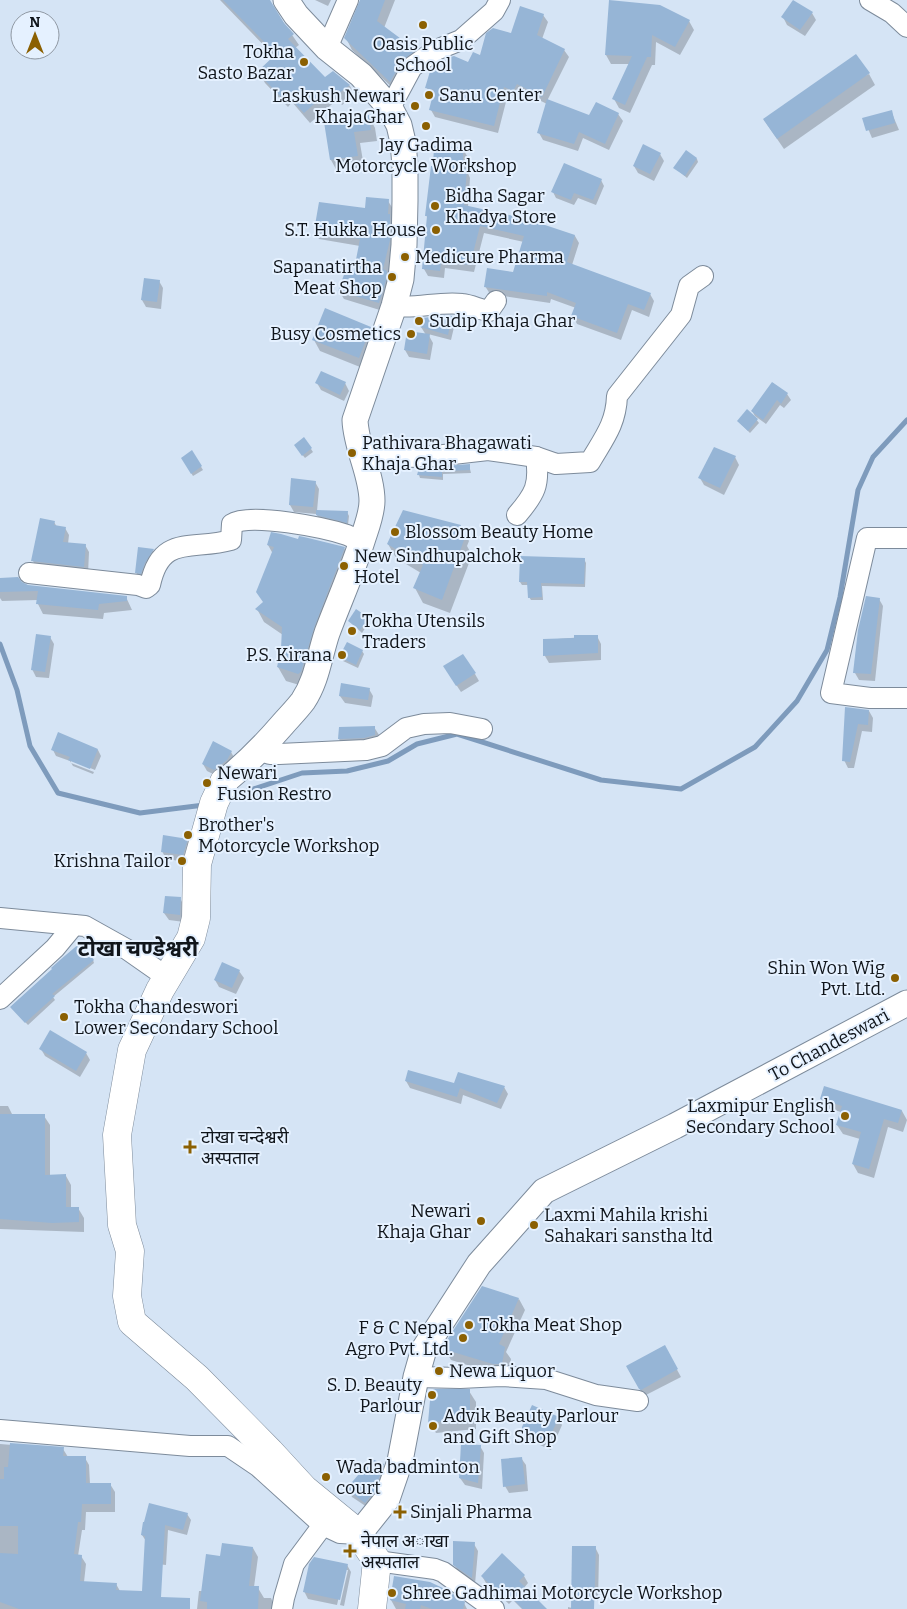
<svg xmlns="http://www.w3.org/2000/svg" width="907" height="1609" viewBox="0 0 907 1609" font-family="Bitter,'Noto Sans Devanagari',serif">
	<style>
		.shadow { fill: #0003 }
		.lines { fill: none; stroke-linecap: round; stroke-linejoin: round }
		.stream { stroke: #7e9bbc; stroke-width: 5 }
		.building { fill: #96b5d6 }
		.minor-casing { stroke: #7d8b9b; stroke-width: 22 }
		.tertiary-casing { stroke: #7d8b9b; stroke-width: 27 }
		.secondary-casing { stroke: #7d8b9b; stroke-width: 29 }
		.minor { stroke: #fff; stroke-width: 20 }
		.tertiary { stroke: #fff; stroke-width: 25 }
		.secondary { stroke: #fff; stroke-width: 28 }
		.poi-dot { fill: #8b6002; stroke: #e5f1ff; stroke-width: 2 }
		.labels { text-anchor: middle; stroke-width: 4; stroke-linejoin: round; paint-order: stroke }
		.poi-label { font-size: 18px; fill: #10151b; stroke: #e5f1ff; text-anchor: start }
		.street-label { font-size: 18px; fill: #10151b; stroke: #e5f1ff }
		.district-label { font-size: 22px; font-weight: bold; fill: #10151b; stroke: #e5f1ff }
	</style>
	<rect width="100%" height="100%" fill="#d5e4f5"/>
	<g class="shadow">
		<path d="M220,0H268L299,45L295,48L325,79L333,73L350,86L355,96L342,105L338,99L310,123L292,102L288,107L265,83L259,72L275,57Z"/>
		<path d="M315,0H331L328,6Z"/>
		<path d="M361,0H395L384,28L415,51L421,62L397,92L352,50L346,38Z"/>
		<path d="M610,1L689,21L694,30L680,55L656,42L655,65H652L630,113L619,108L614,99L630,64H611L606,55Z"/>
		<path d="M812,13L816,20L805,36L787,25L783,17Z"/>
		<path d="M543,15L548,22L542,39L564,50L569,57L547,101L590,117L618,114L623,121L609,150L583,138L578,151L543,140L539,133L547,104L521,91L518,98L508,94L498,133L435,117L431,110L434,96L431,95L427,88L441,72L469,64Z"/>
		<path d="M869,74L875,85L784,149L764,120Z"/>
		<path d="M891,111L899,130L872,138L864,119Z"/>
		<path d="M369,116L375,128L377,141L360,143L364,167L337,171L331,160L325,123Z"/>
		<path d="M463,149L467,156V171L470,178L468,207L575,236L579,243L572,265L650,294L654,301L649,317L632,310L621,340L577,324L573,316L576,308L551,299L550,303L490,294L485,286L514,273L524,242L484,233L474,272L445,268L444,278L428,276L424,269L428,219L426,215Z"/>
		<path d="M686,152L697,159L698,162L687,178L675,168Z"/>
		<path d="M660,154L664,161L654,181L638,173L634,166Z"/>
		<path d="M601,180L604,186L596,205L578,198L574,205L556,198L553,192Z"/>
		<path d="M388,201L393,209L394,249L388,275L391,280L383,311L344,299L339,291L354,277L360,246L319,239L315,231Z"/>
		<path d="M159,281L163,288L161,309L146,307L142,300Z"/>
		<path d="M451,317L455,323L451,340L428,334L433,343L430,360L409,357L405,350L426,335L421,327Z"/>
		<path d="M371,328L377,339L365,369L320,351L314,340Z"/>
		<path d="M317,383H345L349,391L344,401L321,390Z"/>
		<path d="M773,383L787,394L791,400L784,408L780,405L766,424L755,416L752,411Z"/>
		<path d="M756,419L759,423L750,433L738,421Z"/>
		<path d="M297,448L311,449L313,452L305,458Z"/>
		<path d="M192,452L203,470L193,476L182,458Z"/>
		<path d="M735,457L739,465L724,495L704,485L700,478Z"/>
		<path d="M469,465L471,473L443,474V480L420,478L419,475L420,470Z"/>
		<path d="M315,482L319,489L317,511L347,512L349,516L348,525L319,518L316,514L294,512L290,505Z"/>
		<path d="M54,522L57,527L65,528L69,535L68,544L85,545L89,552L88,574L37,568L33,561Z"/>
		<path d="M460,526L469,541L467,546L472,555L450,613L423,603L415,588L421,573L396,558L388,544Z"/>
		<path d="M298,540L344,548L352,561L306,687L286,681L278,667L282,649L283,635L264,622L257,609L264,603L273,554L268,545Z"/>
		<path d="M153,550L157,557L140,580L136,572Z"/>
		<path d="M584,559L586,563L585,587L542,586L543,600H531L529,597V585H522L520,582Z"/>
		<path d="M0,579L27,586L126,597L132,610L104,613L103,619L43,614L38,604V600L2,601L0,598Z"/>
		<path d="M879,599L883,606L875,681L859,680L855,673Z"/>
		<path d="M368,619L369,622L362,633L349,621Z"/>
		<path d="M597,636L601,644V660L549,663L545,656L544,640Z"/>
		<path d="M50,637L54,644L49,678L36,677L32,669Z"/>
		<path d="M362,651L364,654L358,668L343,661L341,657Z"/>
		<path d="M449,674H475L479,681L461,692Z"/>
		<path d="M369,689L373,696L371,707L345,703L340,696Z"/>
		<path d="M846,708L869,711L873,718L872,732L862,731L854,768H848L844,760Z"/>
		<path d="M374,727L379,735V743L343,746L339,739L340,728Z"/>
		<path d="M53,750H98L101,756L95,770L71,760V763L94,772L93,774L73,766L70,761L56,756Z"/>
		<path d="M231,752L235,759L219,777L207,771L203,764Z"/>
		<path d="M187,840L191,847L187,862L166,859L162,851Z"/>
		<path d="M180,898L184,906V922L169,920L164,913Z"/>
		<path d="M93,960L94,963L53,997L55,1000L28,1025L14,1010Z"/>
		<path d="M239,971L244,978L236,994L219,987L215,980Z"/>
		<path d="M41,1049L86,1053L90,1060L80,1077L45,1056Z"/>
		<path d="M406,1081L504,1087L508,1094L501,1109L463,1095L461,1104L410,1088Z"/>
		<path d="M821,1099L902,1111L907,1120L903,1132L888,1127L874,1178L858,1173L853,1164L860,1139L843,1134L837,1125L841,1112L827,1108Z"/>
		<path d="M0,1106H8L13,1116H44L50,1125V1176H66L71,1185V1208H78L84,1218V1232L0,1229Z"/>
		<path d="M519,1299L525,1310L506,1352L511,1359L508,1375H500L451,1360L445,1349Z"/>
		<path d="M664,1346L681,1377L644,1396L627,1367Z"/>
		<path d="M469,1391L476,1402V1429L436,1433L429,1422Z"/>
		<path d="M558,1418L562,1425L551,1450L527,1439L523,1432Z"/>
		<path d="M0,1444L63,1449L68,1457L85,1458L89,1465L90,1484H110L115,1492V1512H86L85,1530H82L78,1556H81L86,1564L84,1582L116,1584L120,1591L138,1609H0Z"/>
		<path d="M480,1446L484,1453L482,1489L465,1485L460,1478Z"/>
		<path d="M521,1458L526,1465L528,1491L509,1493L505,1486Z"/>
		<path d="M383,1465L387,1472L370,1509L352,1497L348,1489Z"/>
		<path d="M187,1514L191,1520L187,1535L168,1530L166,1565L149,1563L146,1541L142,1535Z"/>
		<path d="M474,1544L478,1551L475,1584L459,1572L454,1564Z"/>
		<path d="M595,1547L599,1555L598,1601H593L591,1609H568V1607L572,1608Z"/>
		<path d="M253,1548L258,1557L254,1587L258,1588L264,1598H271L276,1609H197L199,1591H202L221,1558Z"/>
		<path d="M347,1565L351,1572L344,1606L340,1605L348,1570H345L337,1605L308,1599L304,1591Z"/>
		<path d="M482,1576H524L528,1583L524,1588L544,1609H522L513,1600L509,1604L486,1583Z"/>
		<path d="M391,1600L464,1603L467,1609H396Z"/>
	</g>
	<g class="lines">
		<g class="stream">
			<path d="M0,644L17,690L30,746L58,793L140,813L204,805"/>
			<path d="M226,798L302,773L347,771L388,761L417,744L457,734L601,780L681,789L755,747L797,701L827,650L840,597L858,490L873,457L907,420"/>
		</g>
	</g>
	<g class="building">
		<path d="M223,0H270L284,23L294,34L288,39L325,77L333,71L350,85L335,96L331,89L304,113L285,93L281,97L257,72L276,54Z"/>
		<path d="M360,0H385L377,21L416,50L402,61L390,82L344,38Z"/>
		<path d="M609,0L660,5L690,20L675,47L652,35L651,57H647L625,105L612,99L632,56L605,55Z"/>
		<path d="M793,0L813,12L800,30L781,17Z"/>
		<path d="M520,6L544,14L537,35L565,49L542,97L517,84L513,91L504,87L494,126L429,110L434,90L425,88L431,68L441,70L447,58L454,56L468,62L473,52L480,55L486,33L493,28L511,33Z"/>
		<path d="M856,54L870,73L777,139L763,119Z"/>
		<path d="M547,99L589,115L596,102L619,113L605,144L579,132L574,144L537,133Z"/>
		<path d="M892,110L895,123L866,131L862,118Z"/>
		<path d="M369,115L371,130L354,132L358,156L330,160L324,122Z"/>
		<path d="M643,144L661,153L650,174L633,166Z"/>
		<path d="M434,146L463,147V169H467L464,205L527,219L575,235L567,262L651,293L644,310L628,304L617,333L571,316L576,303L547,292V296L484,287L487,268L513,272L524,236L480,226L470,265L441,261L440,271L422,269L427,216H425L431,166H433Z"/>
		<path d="M686,150L697,158L685,176L673,168Z"/>
		<path d="M564,163L602,179L593,200L574,193L571,200L551,192Z"/>
		<path d="M366,197L389,199L388,214H390V240L383,269L387,271V277L379,303L338,291L345,272L353,275L360,239L314,231L319,202L365,208Z"/>
		<path d="M144,278L160,280L157,302L141,300Z"/>
		<path d="M325,308L371,327L359,358L312,340Z"/>
		<path d="M448,315L452,316L448,335L420,327L422,318Z"/>
		<path d="M407,331L430,334L427,354L404,350Z"/>
		<path d="M321,371L346,382L340,395L315,383Z"/>
		<path d="M772,382L788,393L781,404L777,400L763,420L751,411Z"/>
		<path d="M747,409L758,419L748,431L737,421Z"/>
		<path d="M304,437L312,448L302,456L294,445Z"/>
		<path d="M714,447L736,456L720,488L698,478Z"/>
		<path d="M192,450L202,466L191,474L181,458Z"/>
		<path d="M470,464V470L442,471V477L417,475L419,468Z"/>
		<path d="M291,478L316,481L313,507L289,505Z"/>
		<path d="M316,510L348,511L347,523L316,515Z"/>
		<path d="M403,510L461,525L457,538L464,540L442,600L413,588L423,565L387,544Z"/>
		<path d="M40,518L55,521L54,525L66,527L63,542L86,544L84,567L31,561Z"/>
		<path d="M271,532L281,534L298,539L299,536L304,537L345,547L314,628L301,672L298,674L277,667L281,649L282,627L255,609L263,602L256,592L274,547L267,545Z"/>
		<path d="M138,547L154,549L145,563L141,574L135,573Z"/>
		<path d="M520,556L585,558L584,584L541,583L542,597L528,598L527,582H519Z"/>
		<path d="M18,577L22,582L28,585L127,596V601L99,604L98,610L36,604L38,591L0,592V578Z"/>
		<path d="M866,596L880,598L871,674L853,673L858,630Z"/>
		<path d="M356,609L369,618L360,630L348,621Z"/>
		<path d="M36,634L51,636L45,672L31,670Z"/>
		<path d="M574,635H598V653L543,656V639L574,638Z"/>
		<path d="M347,642L363,650L356,665L339,657Z"/>
		<path d="M463,654L476,673L456,686L443,666Z"/>
		<path d="M341,683L370,688L368,700L339,696Z"/>
		<path d="M845,707L869,710L868,725L858,724L850,762L842,761Z"/>
		<path d="M375,726V735L364,738L338,739L339,727Z"/>
		<path d="M58,732L98,749L90,769L68,760L70,757L51,750Z"/>
		<path d="M213,741L232,751L227,760L214,770L202,764Z"/>
		<path d="M163,835L188,839L183,855L161,852Z"/>
		<path d="M165,896L181,897L180,915L163,913Z"/>
		<path d="M80,943L94,960L52,994L55,996L25,1023L10,1007L52,969L51,968L60,960Z"/>
		<path d="M222,962L240,970L232,988L214,980Z"/>
		<path d="M50,1030L87,1052L76,1071L39,1049Z"/>
		<path d="M408,1070L454,1083L458,1072L505,1086L497,1103L460,1088L457,1097L405,1081Z"/>
		<path d="M824,1086L902,1110L898,1123L884,1119L869,1169L852,1164L861,1132L836,1125L842,1106L820,1099Z"/>
		<path d="M0,1114H45V1175L66,1174V1207H79V1222L52,1223L0,1219Z"/>
		<path d="M482,1286L519,1298L499,1344L505,1347L502,1364H493L443,1349L447,1340Z"/>
		<path d="M665,1345L678,1369L641,1390L639,1389L626,1366Z"/>
		<path d="M431,1389H470V1418L428,1423Z"/>
		<path d="M532,1405L559,1417L547,1443L522,1432V1427Z"/>
		<path d="M10,1443L64,1447L63,1456H86V1483H111V1504H82L81,1522H78L74,1554L82,1555L80,1581L117,1583L116,1590L142,1591L145,1536L141,1535L143,1522H144L149,1503L188,1513L183,1530L165,1525L161,1597L190,1598V1609H19L0,1602V1553L18,1554V1526H0V1479H4V1467H8Z"/>
		<path d="M461,1444L481,1445L478,1483L459,1478Z"/>
		<path d="M522,1457L525,1484L503,1487L501,1459Z"/>
		<path d="M372,1459L384,1464L374,1492L365,1503L346,1489Z"/>
		<path d="M453,1541L475,1542L472,1578L453,1565Z"/>
		<path d="M222,1543L253,1547L249,1586H259L258,1609H207V1602L200,1601L206,1554L220,1556Z"/>
		<path d="M572,1546H596L594,1609H571Z"/>
		<path d="M502,1553L525,1575L519,1581L547,1609H523L508,1594L504,1598L481,1576Z"/>
		<path d="M314,1557L348,1564L340,1600L303,1592L309,1564Z"/>
		<path d="M394,1576L430,1582L447,1590L465,1602L463,1609H432L421,1605L420,1609H405L406,1604L390,1600Z"/>
	</g>
	<g class="lines">
		<g class="minor-casing">
			<g id="minor">
				<path d="M870,0L892,13L907,27"/>
				<path d="M327,48L348,0"/>
				<path d="M390,108L412,67L436,50L461,40L494,11L500,0"/>
				<path d="M394,306C417,309 440,301 462,304C472,305 480,310 489,311L496,301"/>
				<path d="M364,463L378,458L435,456L488,450L536,457L556,464L590,462C604,438 616,424 617,396L681,315L689,286L703,276"/>
				<path d="M517,515C535,494 540,485 536,457"/>
				<path d="M907,538H867L831,693L870,698H907"/>
				<path d="M29,573L138,585L146,588L150,585C161,533 193,551 231,540L232,524C249,512 326,528 347,535C352,537 357,540 361,542"/>
				<path d="M260,751L270,754H279L366,750L382,746L406,728L424,724L450,723L482,729"/>
				<path d="M0,918L85,926L128,950L168,978"/>
				<path d="M0,999L55,948L74,925"/>
				<path d="M416,1377L460,1378L501,1376L546,1379L596,1395L638,1401"/>
				<path d="M0,1430L190,1446H228L259,1467L323,1525L340,1533L359,1534"/>
				<path d="M377,1561L435,1569L443,1572L494,1609"/>
				<path d="M282,1609L284,1598L294,1564L323,1525"/>
			</g>
		</g>
		<g class="tertiary-casing">
			<g id="tertiary">
				<path d="M224,782C246,764 265,745 283,724C290,716 297,709 303,701C317,680 319,657 327,633C339,601 353,570 363,538C367,526 372,513 372,501C372,474 356,448 355,420L394,306L401,279L404,245L405,201V166L403,142L399,125L390,108L361,75L327,48L296,15L286,0"/>
				<path d="M359,1534L387,1499L400,1461L416,1377L424,1349L479,1264L544,1191L675,1126L907,1003"/>
			</g>
		</g>
		<g class="secondary-casing">
			<path id="secondary" d="M224,782L214,803L197,864L196,918L191,938L160,990L132,1050L117,1135L122,1225L130,1251L127,1296L132,1322L197,1378L270,1452L304,1489L359,1534L377,1561L372,1609"/>
		</g>
		<use href="#minor" class="minor"/>
		<use href="#tertiary" class="tertiary"/>
		<use href="#secondary" class="secondary"/>
	</g>
	<g class="poi-dot">
		<circle cx="423" cy="25" r="5"/>
		<circle cx="304" cy="62" r="5"/>
		<circle cx="429" cy="95" r="5"/>
		<circle cx="415" cy="106" r="5"/>
		<circle cx="426" cy="126" r="5"/>
		<circle cx="435" cy="206" r="5"/>
		<circle cx="436" cy="230" r="5"/>
		<circle cx="405" cy="257" r="5"/>
		<circle cx="392" cy="277" r="5"/>
		<circle cx="419" cy="321" r="5"/>
		<circle cx="411" cy="334" r="5"/>
		<circle cx="352" cy="453" r="5"/>
		<circle cx="395" cy="532" r="5"/>
		<circle cx="344" cy="566" r="5"/>
		<circle cx="352" cy="631" r="5"/>
		<circle cx="342" cy="655" r="5"/>
		<circle cx="207" cy="783" r="5"/>
		<circle cx="188" cy="835" r="5"/>
		<circle cx="182" cy="861" r="5"/>
		<circle cx="895" cy="978" r="5"/>
		<circle cx="64" cy="1017" r="5"/>
		<circle cx="845" cy="1116" r="5"/>
		<path d="M187.5 1139.5h5v5h5v5h-5v5h-5v-5h-5v-5h5z"/>
		<circle cx="481" cy="1221" r="5"/>
		<circle cx="534" cy="1225" r="5"/>
		<circle cx="469" cy="1325" r="5"/>
		<circle cx="463" cy="1338" r="5"/>
		<circle cx="439" cy="1371" r="5"/>
		<circle cx="432" cy="1395" r="5"/>
		<circle cx="433" cy="1426" r="5"/>
		<circle cx="326" cy="1477" r="5"/>
		<path d="M397.5 1504.5h5v5h5v5h-5v5h-5v-5h-5v-5h5z"/>
		<path d="M347.5 1543.5h5v5h5v5h-5v5h-5v-5h-5v-5h5z"/>
		<circle cx="392" cy="1593" r="5"/>
	</g>
	<g class="labels">
		<g class="poi-label">
			<text x="423" y="50" text-anchor="middle">Oasis Public<tspan x="423" dy="21">School</tspan></text>
			<text x="294" y="58" text-anchor="end">Tokha<tspan x="294" dy="21">Sasto Bazar</tspan></text>
			<text x="439" y="101">Sanu Center</text>
			<text x="405" y="102" text-anchor="end">Laskush Newari<tspan x="405" dy="21">KhajaGhar</tspan></text>
			<text x="426" y="151" text-anchor="middle">Jay Gadima<tspan x="426" dy="21">Motorcycle Workshop</tspan></text>
			<text x="445" y="202">Bidha Sagar<tspan x="445" dy="21">Khadya Store</tspan></text>
			<text x="426" y="236" text-anchor="end">S.T. Hukka House</text>
			<text x="415" y="263">Medicure Pharma</text>
			<text x="382" y="273" text-anchor="end">Sapanatirtha<tspan x="382" dy="21">Meat Shop</tspan></text>
			<text x="429" y="327">Sudip Khaja Ghar</text>
			<text x="401" y="340" text-anchor="end">Busy Cosmetics</text>
			<text x="362" y="449">Pathivara Bhagawati<tspan x="362" dy="21">Khaja Ghar</tspan></text>
			<text x="405" y="538">Blossom Beauty Home</text>
			<text x="354" y="562">New Sindhupalchok<tspan x="354" dy="21">Hotel</tspan></text>
			<text x="362" y="627">Tokha Utensils<tspan x="362" dy="21">Traders</tspan></text>
			<text x="332" y="661" text-anchor="end">P.S. Kirana</text>
			<text x="217" y="779">Newari<tspan x="217" dy="21">Fusion Restro</tspan></text>
			<text x="198" y="831">Brother's<tspan x="198" dy="21">Motorcycle Workshop</tspan></text>
			<text x="172" y="867" text-anchor="end">Krishna Tailor</text>
			<text x="885" y="974" text-anchor="end">Shin Won Wig<tspan x="885" dy="21">Pvt. Ltd.</tspan></text>
			<text x="74" y="1013">Tokha Chandeswori<tspan x="74" dy="21">Lower Secondary School</tspan></text>
			<text x="835" y="1112" text-anchor="end">Laxmipur English<tspan x="835" dy="21">Secondary School</tspan></text>
			<text x="201" y="1143">टोखा चन्देश्वरी<tspan x="201" dy="21">अस्पताल</tspan></text>
			<text x="471" y="1217" text-anchor="end">Newari<tspan x="471" dy="21">Khaja Ghar</tspan></text>
			<text x="544" y="1221">Laxmi Mahila krishi<tspan x="544" dy="21">Sahakari sanstha ltd</tspan></text>
			<text x="479" y="1331">Tokha Meat Shop</text>
			<text x="453" y="1334" text-anchor="end">F &amp; C Nepal<tspan x="453" dy="21">Agro Pvt. Ltd.</tspan></text>
			<text x="449" y="1377">Newa Liquor</text>
			<text x="422" y="1391" text-anchor="end">S. D. Beauty<tspan x="422" dy="21">Parlour</tspan></text>
			<text x="443" y="1422">Advik Beauty Parlour<tspan x="443" dy="21">and Gift Shop</tspan></text>
			<text x="336" y="1473">Wada badminton<tspan x="336" dy="21">court</tspan></text>
			<text x="410" y="1518">Sinjali Pharma</text>
			<text x="361" y="1547">नेपाल अाखा<tspan x="361" dy="21">अस्पताल</tspan></text>
			<text x="402" y="1599">Shree Gadhimai Motorcycle Workshop</text>
		</g>
		<g class="street-label">
			<text transform="translate(829 1045) rotate(-28)" y="6">To Chandeswari</text>
		</g>
		<g class="district-label">
			<text x="138" y="956">टोखा चण्डेश्वरी</text>
		</g>
	</g>
	<g transform="translate(35 35)"><circle r="24" fill="#e5f1ff" stroke="#9099a4"/>
	<path d="M0-4L9 19L0 12L-9 19Z" fill="#8b6002"/>
	<text y="-8" font-size="14" font-weight="bold" text-anchor="middle" fill="#10151b">N</text>
	</g>
</svg>
